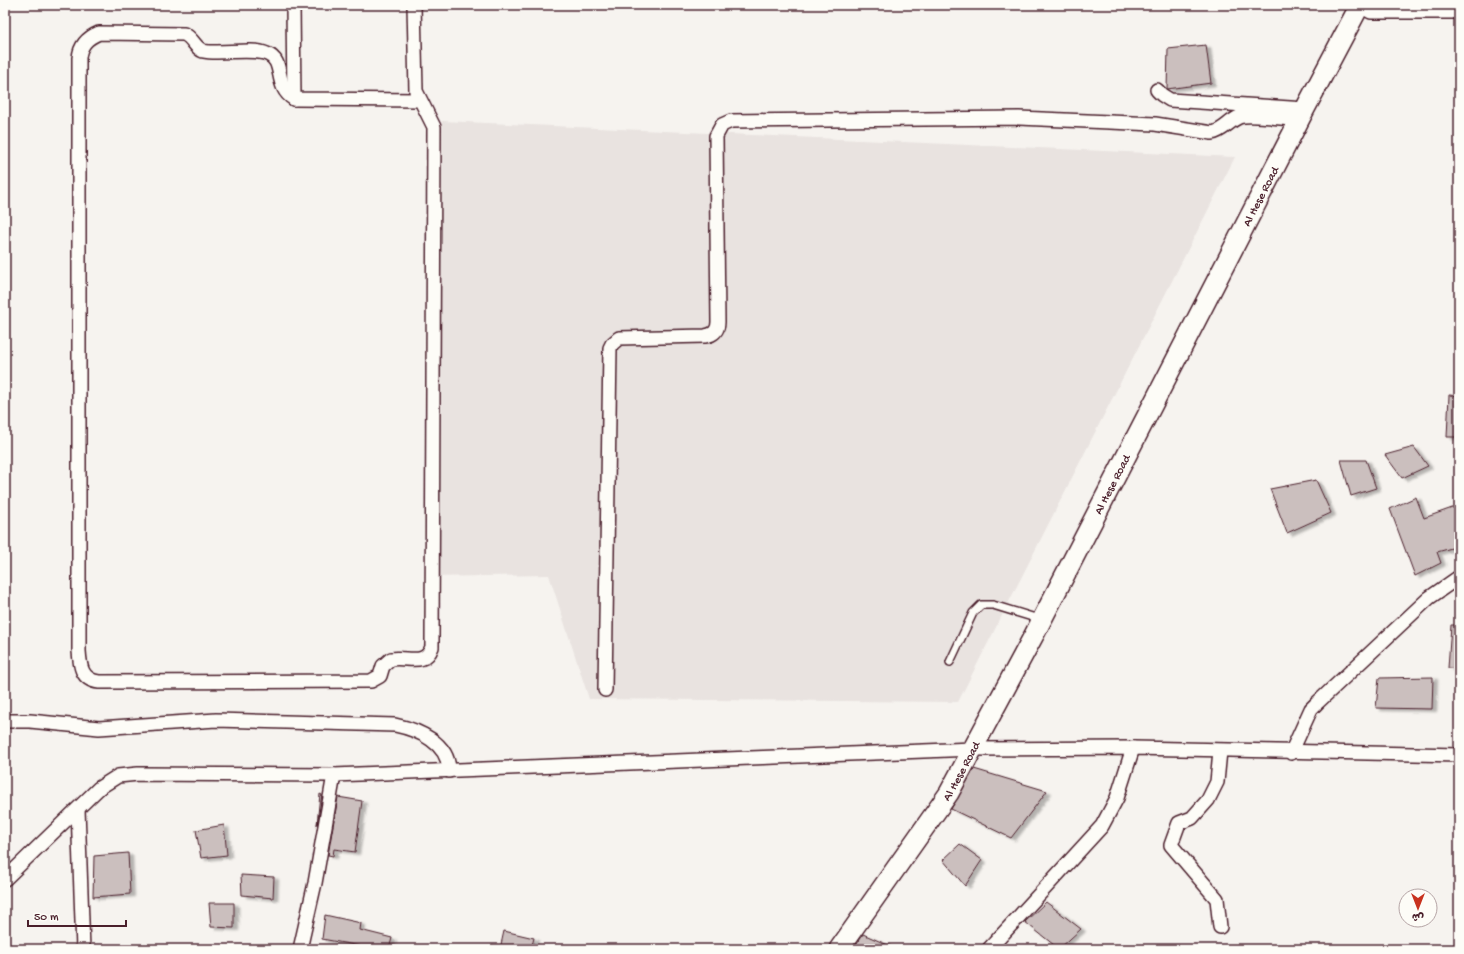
<svg xmlns="http://www.w3.org/2000/svg" width="1464" height="954" viewBox="0 0 1464 954" font-family="'Gochi Hand','Playpen Sans Arabic',sans-serif">
	<style>
		.built { fill: #e9e3e0 }
		.building { fill: #cbbfbe; stroke: #4a1f2b; filter: url(#shadow) }
		.lines { fill: none; stroke-linecap: round; stroke-linejoin: round }
		.lane-casing { stroke: #4a1f2b; stroke-width: 10 }
		.street-casing { stroke: #4a1f2b; stroke-width: 16 }
		.secondary-casing { stroke: #4a1f2b; stroke-width: 22 }
		.lane { stroke: #fdfcf7; stroke-width: 7 }
		.street { stroke: #fdfcf7; stroke-width: 13 }
		.secondary { stroke: #fdfcf7; stroke-width: 19 }
		.labels { text-anchor: middle; stroke-width: 4; stroke-linejoin: round; paint-order: stroke }
		.street-label { font-size: 12px; fill: #4a1f2b; stroke: #fdfcf7 }
	</style>
	<defs>
		<filter id="shadow"><feDropShadow dx="4.5" dy="2.5" stdDeviation="1" flood-color="#0004"/></filter>
	</defs>
	<rect width="100%" height="100%" fill="#f6f3ef"/>
	<filter id="ink" filterUnits="userSpaceOnUse"><feTurbulence type="fractalNoise" baseFrequency=".025" numOctaves="2"/><feDisplacementMap in="SourceGraphic" scale="8" xChannelSelector="R" yChannelSelector="G"/><feConvolveMatrix kernelMatrix="1 2 1 2 8 2 1 2 1" color-interpolation-filters="sRGB"/></filter>
	<g filter="url(#ink)">
		<path class="built" d="M442,121L1235,157L958,702L589,699L549,575L428,577Z"/>
		<g class="building">
			<path d="M1206,45L1211,83L1167,89L1168,49Z"/>
			<path d="M1449,395L1459,396V437H1447Z"/>
			<path d="M1414,447L1428,466L1402,478L1385,455Z"/>
			<path d="M1341,460H1366L1376,488L1351,496Z"/>
			<path d="M1316,480L1331,513L1287,533L1270,489Z"/>
			<path d="M1416,497L1424,518L1455,507L1459,519V546L1437,552L1441,563L1415,576L1390,509Z"/>
			<path d="M1451,625H1459V669L1448,668Z"/>
			<path d="M1433,677L1432,709L1376,708L1379,678Z"/>
			<path d="M974,769L1047,791L1011,838L951,809Z"/>
			<path d="M320,794L322,795L317,825Z"/>
			<path d="M338,797L362,801L355,852L334,849L333,856L328,855Z"/>
			<path d="M224,825L227,855L201,858L196,830Z"/>
			<path d="M960,844L982,860L965,886L943,860Z"/>
			<path d="M128,853L130,894L93,897L94,856Z"/>
			<path d="M241,875L274,877L273,898L242,895Z"/>
			<path d="M1046,902L1081,929L1059,949L1025,922Z"/>
			<path d="M209,903H234V928L211,927Z"/>
			<path d="M325,915L361,923L360,930L392,938L389,949H359L360,946L322,939Z"/>
			<path d="M504,931L534,938L531,949H500Z"/>
			<path d="M863,934L897,949H853Z"/>
		</g>
		<g class="lines">
			<g class="lane-casing">
				<path id="lane" d="M950,662L973,613L981,605H993L1042,620"/>
			</g>
			<g class="street-casing">
				<g id="street">
					<path d="M293,5L294,99"/>
					<path d="M414,5L416,91L434,127L432,647C425,667 407,656 391,659L383,666L380,676L371,681L99,682C81,680 80,665 79,651V58C80,45 87,38 99,33L184,34C193,38 194,47 203,51C221,55 251,47 267,54C286,61 273,87 294,99L420,100"/>
					<path d="M1360,6L1371,12H1459"/>
					<path d="M1157,90L1162,95L1170,100L1305,109"/>
					<path d="M605,690L610,348L612,344L619,338L705,336C713,335 718,331 718,322L716,136L722,125L731,121L1019,118L1155,124L1212,133C1223,131 1229,121 1239,117C1250,113 1286,119 1299,120"/>
					<path d="M5,721H30L99,728L216,720L395,725C419,730 449,743 449,771"/>
					<path d="M1220,751L1217,782L1208,800L1192,818L1179,823L1171,845L1217,899L1220,927"/>
					<path d="M1291,753L1311,709L1317,703L1429,598L1459,577"/>
					<path d="M78,809L83,949"/>
					<path d="M5,879L99,788L118,776L138,774L334,775L973,749L1133,748L1459,755"/>
					<path d="M300,949L315,883L334,775"/>
					<path d="M989,949L1102,826L1117,798L1133,748"/>
				</g>
			</g>
			<g class="secondary-casing">
				<g id="secondary">
					<path id="s1" d="M839,949L949,793L1034,635L1305,109L1360,5"/>
				</g>
			</g>
			<use href="#lane" class="lane"/>
			<use href="#street" class="street"/>
			<use href="#secondary" class="secondary"/>
		</g>
	</g>
	<g class="labels">
		<g class="street-label">
			<text dy="4" stroke="none"><textPath href="#s1" startOffset="864">Al Hese Road</textPath></text>
			<text dy="4" stroke="none"><textPath href="#s1" startOffset="540">Al Hese Road</textPath></text>
			<text dy="4" stroke="none"><textPath href="#s1" startOffset="216">Al Hese Road</textPath></text>
		</g>
	</g>
	<rect width="1464" height="954" fill="none" stroke="#fdfcf7" stroke-width="20"/>
	<rect x="10" y="10" width="1444" height="934" fill="none" stroke="#4a1f2b" stroke-width="1.5" filter="url(#ink)"/>
	<g transform="translate(1418 908) rotate(180)"><circle r="19" fill="#fdfcf7" stroke="#b5a4a5"/>
	<path d="M0-3L7 15L0 10L-7 15Z" fill="#c8321e"/>
	<text y="-6" font-size="11" font-weight="bold" text-anchor="middle" fill="#4a1f2b">ش</text>
	</g>
	<path d="M28 920v6h98v-6" fill="none" stroke="#4a1f2b" stroke-width="2"/>
	<text x="34" y="920" font-size="12" fill="#4a1f2b" stroke="#fdfcf7" stroke-width="3" paint-order="stroke">50 m</text>
</svg>
